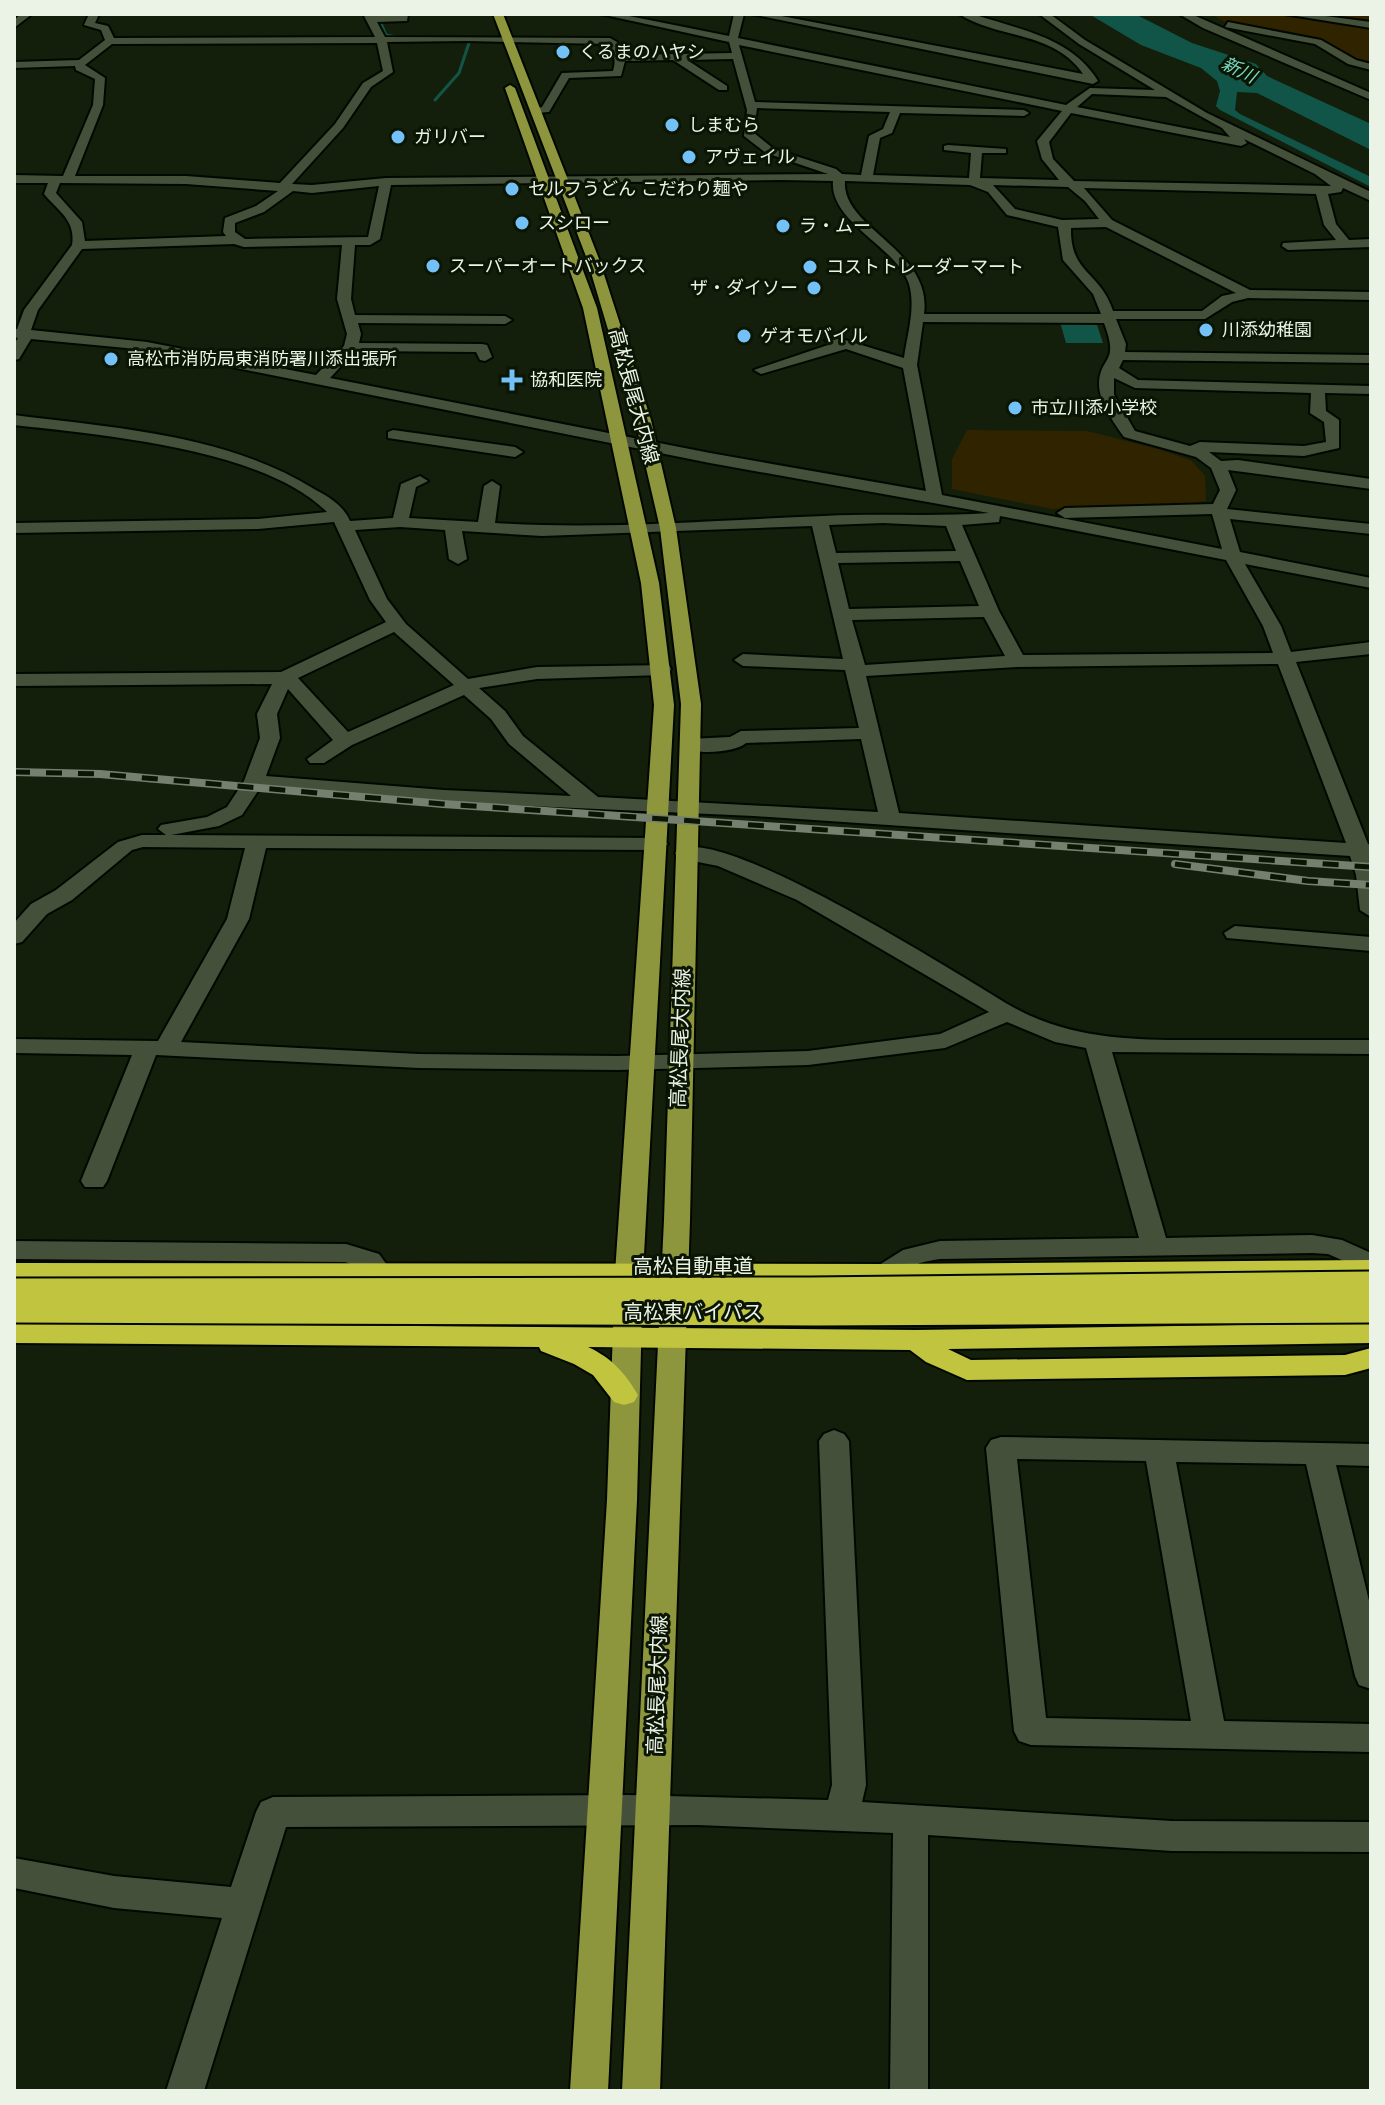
<svg xmlns="http://www.w3.org/2000/svg" width="1385" height="2105" viewBox="0 0 1385 2105" font-family="'Fira Sans','Noto Sans JP',sans-serif">
	<style>
		.green { fill: #302300 }
		.water { fill: #115548 }
		.lines { fill: none; stroke-linecap: round; stroke-linejoin: round }
		.stream { stroke: #115548; stroke-width: 3 }
		.minor-casing { stroke: #020800; stroke-width: 4 }
		.major-casing { stroke: #020800; stroke-width: 4 }
		.highway-casing { stroke: #020800; stroke-width: 4 }
		.minor { fill: #44503a; fill-rule: evenodd }
		.major { fill: #8e963d; fill-rule: evenodd }
		.highway { fill: #c0c43f; fill-rule: evenodd }
		.rail-casing { stroke: #76806f; stroke-width: 8 }
		.rail { stroke: #0b1504; stroke-width: 5; stroke-dasharray: 16; stroke-linecap: butt }
		.highway-bridge-casing { stroke: #020800; stroke-width: 31; stroke-linecap: butt }
		.highway-bridge { stroke: #c0c43f; stroke-width: 27 }
		.poi-dot { fill: #73c1f6; stroke: #0b1504; stroke-width: 3 }
		.labels { text-anchor: middle; stroke-width: 6; stroke-linejoin: round; paint-order: stroke }
		.far-poi-label { font-size: 18px; fill: #ebf3e6; stroke: #0b1504; text-anchor: start }
		.far-water-label { font-size: 18px; font-style: italic; fill: #77d9c0; stroke: #0b1504 }
		.street-label { font-size: 20px; fill: #ebf3e6; stroke: #0b1504 }
	</style>
	<rect width="100%" height="100%" fill="#141f0b"/>
	<g class="green">
		<path d="M1212,14H1371V61C1344,63 1343,48 1321,41C1287,30 1242,37 1212,14Z"/>
		<path d="M967,430L1087,431L1162,450L1192,461L1205,476L1206,501L1183,505L1052,509L952,489V459Z"/>
	</g>
	<g class="water">
		<path d="M1089,14H1135L1192,43L1256,64L1267,76L1371,124V150L1257,93L1237,92L1235,110L1240,114L1371,177V187L1220,110L1216,106L1220,91L1217,81L1201,68L1141,45Z"/>
		<path d="M1060,322H1096L1103,343H1066Z"/>
	</g>
	<g class="lines">
		<g class="stream">
			<path d="M380,21L386,35L400,38"/>
			<path d="M435,100L459,73L470,40L460,39"/>
		</g>
		<g class="minor-casing">
			<g id="minor">
				<path d="M21,14H32L14,28V20Z"/>
				<path d="M89,14H99L95,23L108,26L114,38L375,37L363,14H408L407,21L377,22L385,37L610,38L617,42L624,55L732,53L729,42L600,14H619L729,36L734,14H744L738,38L1066,105L1090,88L1155,90L1079,44L1039,14H1050L1085,40L1207,113L1371,192V201L1343,188L1341,192L1328,194L1336,224L1349,240L1371,239V247L1288,250L1282,246L1283,243L1336,240L1324,225L1316,194L1084,188L1112,220L1250,290L1371,292V300L1248,298L1232,302L1205,319H1116L1126,344L1125,352L1371,355V363L1123,360L1119,368L1138,380L1371,386V394L1325,393L1326,411L1339,420V448L1304,456L1209,452L1221,461L1238,460L1371,479V489L1228,470L1236,490L1227,509L1371,524V534L1230,519L1240,552L1371,578V588L1245,564L1281,626L1291,652L1371,642V654L1296,662L1368,844L1371,845V917L1360,910L1356,875L1350,856L754,816L444,802L260,788L242,815L219,826L171,835L657,838L668,844L657,850L266,848L249,919L181,1042L419,1054L618,1056L808,1051L940,1034L989,1012L797,900L718,866L678,858L675,853C707,813 970,982 1011,1006C1076,1043 1147,1040 1219,1040C1269,1040 1320,1040 1371,1040V1054L1112,1052L1166,1238L1312,1235L1342,1240L1371,1253V1273L1328,1254L1312,1253L940,1259C934,1260 926,1261 920,1263C903,1271 896,1285 876,1279L872,1273L876,1267L903,1250L940,1241L1139,1238L1086,1048L1055,1042L1007,1022L945,1048L808,1065L618,1070L419,1068L156,1055L107,1181L103,1187H85L81,1181L132,1055L14,1053V1039L158,1041L227,919L245,848L143,847L132,850L72,900L47,914L22,942L14,944V923L31,904L56,890L118,842L142,835H166L158,829L161,825L207,817L227,807L244,781L260,738L257,714L272,684L14,686V674L281,672L386,622L370,600L334,522L258,529L14,533V523L258,519L327,512C263,448 101,435 14,425V415C115,428 225,434 314,489C329,497 343,505 350,521L393,518L401,484L420,476L428,481L416,487L409,518L478,522L484,486L492,481L500,486L495,523C604,530 715,520 824,516C879,513 934,517 989,513L710,463L147,350L31,339L19,359L14,360V344L18,338L14,337V329H17L24,310L72,245C76,220 58,211 44,194L48,183H14V175L63,176L93,105L95,79L76,70L75,66L14,68V62L79,60L105,40L101,30L84,25ZM466,41L607,44C615,52 616,61 613,71L562,73L542,107L531,110L536,113L549,112L569,78L621,76L625,61L673,60L719,90H727V86L687,60L733,59L747,110L744,136L766,153L828,174L386,178L312,185L292,184L343,128L371,87L393,72L387,42ZM377,43L383,71L363,83L335,124L280,183L186,176H75L103,105L105,78L85,65L112,44ZM739,45L1062,111L1037,141L1042,159L1059,180L980,178L982,153H1006V149L948,145L944,146V150L971,153L969,178L873,175L880,138L892,133L900,113L1024,116L1029,113L1024,110L755,102ZM1092,94L1166,97L1222,128L1230,137L1077,107ZM757,108L890,112L883,129L869,136L861,175L842,174L836,169L774,149L754,133ZM1071,113L1241,146L1247,143L1244,139L1315,174L1331,186L1074,181L1053,159L1049,142ZM782,180L833,181C829,222 897,247 909,284C916,308 907,335 904,358L832,336L825,340L831,344L754,370L761,374L846,349L903,368L926,491L710,453L330,378L355,351L476,352L480,360L485,361L492,357L487,345L482,344L359,343L361,334L358,323L505,324L512,320L505,316L355,315L351,299L355,245H370L380,239L391,185ZM845,181L970,185L988,192L1007,215L1058,227L1063,260L1093,294L1101,314H924C933,250 841,228 845,181ZM60,183L186,184L278,191L256,206L225,218L223,232L226,236L85,241L82,222L56,193ZM993,185L1068,187L1085,201L1099,219L1062,220L1015,209ZM379,186L368,237L245,239L235,232V223L264,212L293,191L312,193ZM1106,227L1236,293L1222,296L1202,311H1113C1100,271 1070,274 1071,228ZM234,244L244,247L342,245L337,299L347,334L344,346L316,375L147,342L31,330L38,310L82,249ZM923,322L1104,323C1120,365 1100,355 1099,384C1099,402 1114,423 1124,437L1196,457L1211,468L1220,490L1213,504L1065,508L1057,513L1065,518L1212,514L1222,549L942,495L917,365ZM1114,378L1135,388L1311,393L1310,413L1324,422L1326,442L1304,446L1200,442L1190,446L1135,431L1114,395ZM1000,516L1226,560L1263,626L1273,653L1023,655L999,611L962,525L999,522ZM883,523L946,526L956,551L836,553L829,525ZM812,526L843,659L743,654L734,660L743,666L845,670L859,728L741,731L730,737L690,739L680,745C691,756 735,753 746,743L861,739L878,812L598,797L523,736L505,711L479,688L537,679L662,675L669,673L671,669L669,665L537,667L468,679L406,624L387,599L355,530L400,527L445,530L449,559L458,564L467,559L462,531L542,536ZM960,561L979,606L849,609L838,563ZM984,617L1005,656L865,665L852,620ZM394,632L454,685L348,732L298,678ZM1278,664L1346,843L899,813L866,676L1017,667ZM288,689L333,740L307,759L310,763H324L352,745L464,695L491,719L509,744L571,796L444,790L266,776L280,738L277,714Z"/>
				<path d="M751,14H771L1083,74C1054,31 998,39 959,14H973C1020,30 1071,37 1098,81L1093,84Z"/>
				<path d="M1179,14H1191L1371,93V100L1203,28Z"/>
				<path d="M1284,14H1310L1371,22V28Z"/>
				<path d="M1228,22L1321,40L1356,60L1371,64V70L1348,64L1315,44L1225,27Z"/>
				<path d="M393,430L515,447L523,452L515,457L388,438V432Z"/>
				<path d="M1235,926L1371,937V951L1227,938L1224,933Z"/>
				<path d="M14,1241L346,1244L379,1254L392,1272L388,1278C365,1285 367,1268 345,1262L14,1259Z"/>
				<path d="M834,1430L844,1434L849,1441L866,1785L862,1802L1172,1821L1371,1822V1852L1172,1851L928,1835V2091H890L893,1833L698,1825L286,1827L204,2091H166L222,1918L114,1908L14,1888V1858L114,1876L231,1887L256,1812L261,1802L273,1797L627,1795L828,1800L832,1785L819,1441L824,1434Z"/>
				<path d="M1001,1437L1371,1444V1466L1336,1465L1371,1609V1689L1359,1685L1355,1676L1306,1464L1176,1462L1224,1721L1371,1724V1752L1031,1745L1019,1741L1014,1731L986,1448L991,1440ZM1017,1459L1146,1461L1191,1721L1046,1718Z"/>
			</g>
		</g>
		<g class="major-casing">
			<g id="major">
				<path d="M493,14H503L599,259L651,420L676,528L701,704L690,1220L660,2091H622L664,1220L681,704L660,528L635,420L587,259Z"/>
				<path d="M510,85L515,88L597,308L659,583L674,705L643,1273L637,1500L608,2091H570L607,1500L615,1273L654,705L641,583L583,308L505,88Z"/>
			</g>
		</g>
		<g class="highway-casing">
			<g id="highway">
				<path d="M1371,1260V1278L886,1282L14,1281V1263L886,1264Z"/>
				<path d="M14,1323L916,1330L1371,1323V1343L948,1349L971,1360L1345,1355L1371,1348V1368L1345,1375L967,1380L926,1362L910,1350L588,1347C612,1358 625,1373 638,1395L634,1402L624,1405L614,1402L593,1375L574,1364L541,1351L539,1347L14,1343Z"/>
			</g>
		</g>
		<use href="#minor" class="minor"/>
		<use href="#major" class="major"/>
		<use href="#highway" class="highway"/>
		<g class="rail-casing">
			<g id="rail">
				<path d="M14,772L100,774L443,804L1371,867"/>
				<path d="M1175,864L1308,881L1371,885"/>
			</g>
		</g>
		<use href="#rail" class="rail"/>
		<g class="highway-bridge-casing">
			<g id="highway-bridge">
				<path d="M14,1292L811,1291L1371,1285"/>
				<path d="M14,1309L817,1312L1371,1309"/>
			</g>
		</g>
		<use href="#highway-bridge" class="highway-bridge"/>
	</g>
	<g class="poi-dot">
		<circle cx="563" cy="52" r="8"/>
		<circle cx="672" cy="125" r="8"/>
		<circle cx="398" cy="137" r="8"/>
		<circle cx="689" cy="157" r="8"/>
		<circle cx="512" cy="189" r="8"/>
		<circle cx="522" cy="223" r="8"/>
		<circle cx="783" cy="226" r="8"/>
		<circle cx="433" cy="266" r="8"/>
		<circle cx="810" cy="267" r="8"/>
		<circle cx="814" cy="288" r="8"/>
		<circle cx="1206" cy="330" r="8"/>
		<circle cx="744" cy="336" r="8"/>
		<circle cx="111" cy="359" r="8"/>
		<path d="M508 368h8v8h8v8h-8v8h-8v-8h-8v-8h8z"/>
		<circle cx="1015" cy="408" r="8"/>
	</g>
	<g class="labels">
		<g class="far-poi-label">
			<text x="579" y="58">くるまのハヤシ</text>
			<text x="688" y="131">しまむら</text>
			<text x="414" y="143">ガリバー</text>
			<text x="705" y="163">アヴェイル</text>
			<text x="528" y="195">セルフうどん こだわり麺や</text>
			<text x="538" y="229">スシロー</text>
			<text x="799" y="232">ラ・ムー</text>
			<text x="449" y="272">スーパーオートバックス</text>
			<text x="826" y="273">コストトレーダーマート</text>
			<text x="798" y="294" text-anchor="end">ザ・ダイソー</text>
			<text x="1222" y="336">川添幼稚園</text>
			<text x="760" y="342">ゲオモバイル</text>
			<text x="127" y="365">高松市消防局東消防署川添出張所</text>
			<text x="530" y="386">協和医院</text>
			<text x="1031" y="414">市立川添小学校</text>
		</g>
		<g class="far-water-label">
			<text transform="translate(1239 70) rotate(26)" y="6">新川</text>
		</g>
		<g class="street-label">
			<text transform="translate(634 396) rotate(75)" y="7">高松長尾大内線</text>
			<text transform="translate(680 1038) rotate(-88)" y="7">高松長尾大内線</text>
			<text x="693" y="1273">高松自動車道</text>
			<text x="693" y="1319">高松東バイパス</text>
			<text transform="translate(657 1685) rotate(-88)" y="7">高松長尾大内線</text>
		</g>
	</g>
	<rect width="1385" height="2105" fill="none" stroke="#ebf3e6" stroke-width="32"/>
</svg>
